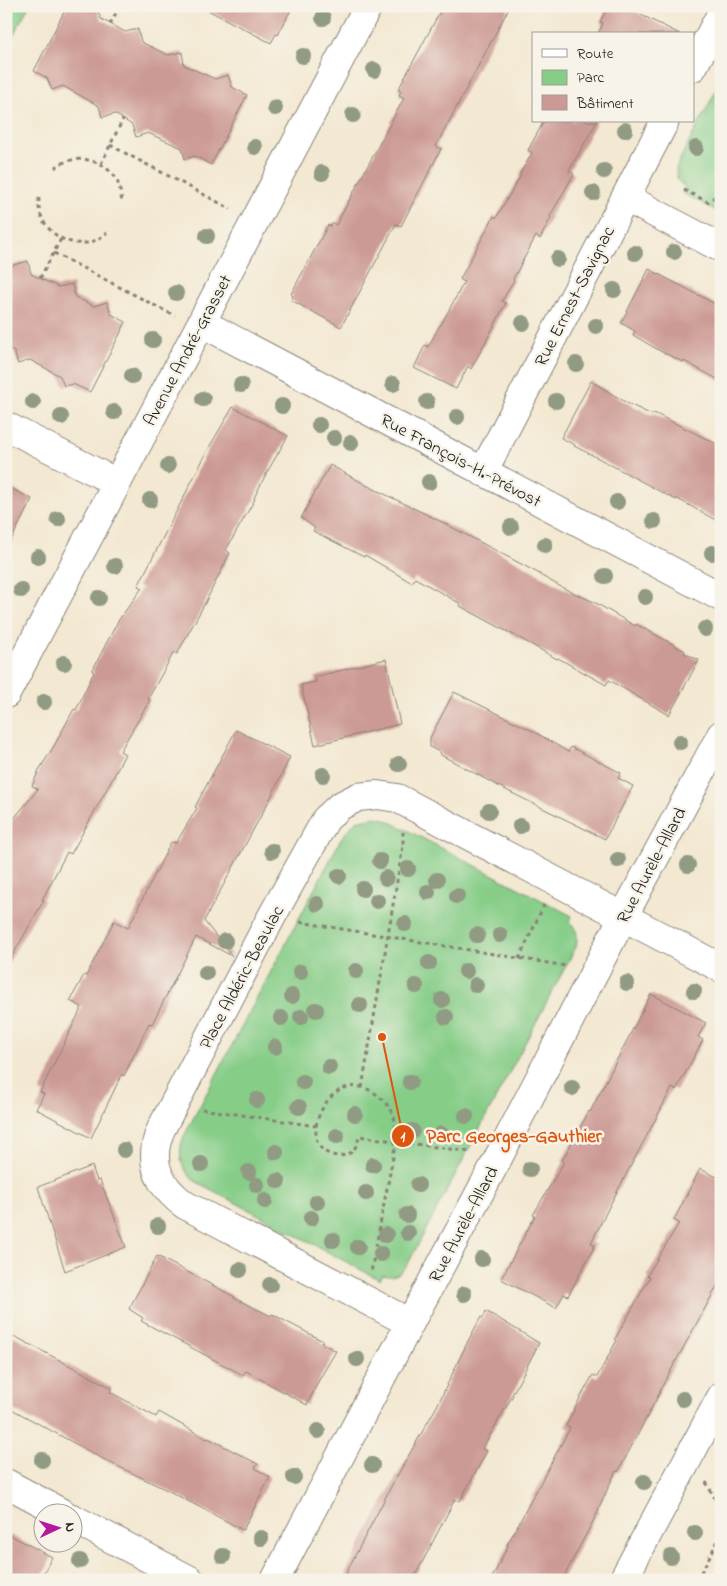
<svg xmlns="http://www.w3.org/2000/svg" width="727" height="1586" viewBox="0 0 727 1586" font-family="'Indie Flower',sans-serif">
	<style>
		.green { fill: #86cd88; stroke: #517452 }
		.building { fill: #cc9a94 }
		.lines { fill: none; stroke-linecap: round; stroke-linejoin: round }
		.street-casing { stroke: #888276; stroke-width: 30 }
		.path { stroke: #888276; stroke-width: 3; stroke-dasharray: 4 4; stroke-linecap: butt }
		.street { stroke: #fff; stroke-width: 28 }
		.tree { fill: #919a82 }
		.labels { text-anchor: middle; stroke-width: 5; stroke-linejoin: round; paint-order: stroke }
		.street-label { font-size: 18px; fill: #1c1c1c; stroke: #f7f3e8 }
		.leader { fill: none; stroke: #de560d; stroke-width: 2 }
		.callout-dot { fill: #de560d; stroke: #f7f3e8; stroke-width: 2 }
		.mark-label { font-size: 15px; text-anchor: middle; font-weight: bold; fill: #fff }
		.callout-label { font-size: 19px; text-anchor: middle; font-weight: bold; fill: #de560d; stroke: #f7f3e8; stroke-width: 5; stroke-linejoin: round; paint-order: stroke }
	</style>
	<rect width="100%" height="100%" fill="#f7f3e8"/>
	<filter id="ink" filterUnits="userSpaceOnUse"><feTurbulence type="fractalNoise" baseFrequency=".02" numOctaves="2"/><feDisplacementMap in="SourceGraphic" scale="10" xChannelSelector="R" yChannelSelector="G"/><feConvolveMatrix kernelMatrix="1 2 1 2 8 2 1 2 1" color-interpolation-filters="sRGB"/></filter>
	<filter id="wash" filterUnits="userSpaceOnUse"><feTurbulence type="fractalNoise" baseFrequency=".0096" numOctaves="4" result="noise"/><feDisplacementMap in="SourceGraphic" scale="20" xChannelSelector="R" yChannelSelector="G"/><feGaussianBlur stdDeviation="1.12" result="paint"/><feColorMatrix in="noise" values="0 0 0 0 0 0 0 0 0 0 0 0 0 0 0 0 0 1.4 0 .05"/><feComposite in="paint" operator="in"/></filter>
	<g filter="url(#wash)">
		<rect width="100%" height="100%" fill="#f3e8d1"/>
		<g class="green">
			<path d="M6,6H29L6,48Z"/>
			<path d="M721,81V213L682,193L685,187L677,180L676,170L679,161Z"/>
			<path d="M374,817L382,818L403,828L572,916L569,921C578,930 578,936 576,947L410,1260C404,1271 396,1279 383,1275L380,1280L195,1181C180,1169 177,1153 184,1136L342,837L356,821Z"/>
		</g>
		<g id="blocks">
			<g class="building">
				<path d="M67,6H77L83,10L96,6L101,19L125,32L138,29L141,42L168,55L182,52L184,65L215,79L228,75L232,87L247,95L211,165L195,156L185,159L182,148L148,133L136,137L132,125L115,114L102,117L99,106L63,86L52,90L47,78L34,71Z"/>
				<path d="M200,6H293L278,35L276,34L271,43Z"/>
				<path d="M443,6H510L436,146L441,149L401,226L396,224L341,327L291,300L293,296L291,294L328,225L330,226L333,223L336,225L404,98L399,95L401,91L398,90Z"/>
				<path d="M608,6H623L680,34H598L603,23L600,22Z"/>
				<path d="M544,121H597L569,171L574,174L550,216L551,217L540,239L536,236L513,279L514,280L502,301L506,303L494,326L471,369L468,366L456,389L414,368L425,345L428,347L440,325H441L464,282L460,279L494,216L496,218L521,175L520,174L532,153L528,150Z"/>
				<path d="M28,261L31,274L58,287L72,284L75,297L94,306L107,302L111,314L126,322L90,392L73,384L64,386L60,376L30,360L18,364L14,352L6,347V267Z"/>
				<path d="M649,269L721,307V381L684,361L683,362L660,351L633,335L635,331L621,323Z"/>
				<path d="M591,381L627,403L652,415L654,413L721,446V523L676,498V500L598,458L574,446L575,445L561,438Z"/>
				<path d="M233,407L288,436L266,474L254,498L255,499L226,550L230,553L205,603L177,654L174,652L148,699L150,700L120,751L125,754L113,778L71,854L67,852L42,900H44L6,967V832L12,821L38,789L32,786L39,770L54,746L74,709L76,710L94,672L92,671L118,621L142,588L138,586L211,444Z"/>
				<path d="M330,465L368,486L442,522L540,574V575L563,588L594,602L635,626L636,624L685,651L684,653L699,660L669,715L609,680L606,685L558,658L557,659L534,646L460,606L461,604L415,578L412,583L365,555L364,557L313,531L315,528L301,518Z"/>
				<path d="M6,486L32,499L6,550Z"/>
				<path d="M386,659L400,724L315,745L301,685L316,682L315,677Z"/>
				<path d="M454,692L533,731L568,752L571,747L621,773L618,778L633,786L605,839L506,790L439,754L441,753L430,747V738Z"/>
				<path d="M236,730L290,757L271,797L204,921L232,956L196,937L152,1024L149,1023L124,1076L122,1074L91,1138L36,1109L44,1094L40,1092L82,1007L70,1001L84,975L86,976L114,921L128,928L171,842L176,843L197,808L195,807Z"/>
				<path d="M651,994L706,1023L698,1037L703,1040L676,1090L672,1088L610,1205L591,1243L595,1245L568,1296L564,1294L556,1308L501,1279L535,1216L533,1215L564,1162L562,1161L589,1111L590,1112Z"/>
				<path d="M92,1166L97,1181L100,1180L126,1247L65,1271L38,1187Z"/>
				<path d="M700,1169L721,1179V1279L659,1392H660L618,1472L616,1471L598,1509L599,1510L562,1580H491L508,1546L507,1545L570,1428L566,1426L580,1398L593,1375L597,1377L617,1340L615,1339L650,1277L647,1276L679,1223L674,1220Z"/>
				<path d="M157,1256L235,1297L234,1298L271,1316L272,1314L323,1341L321,1343L336,1351L319,1380L307,1405L246,1371L243,1375L141,1321L143,1318L129,1309Z"/>
				<path d="M486,1311L539,1343L512,1395H513L482,1449L487,1451L460,1501L455,1499L413,1580H344L348,1574L346,1573L393,1483L437,1406L468,1341L481,1317L483,1318Z"/>
				<path d="M14,1336L112,1388L110,1392L156,1417L159,1412L207,1439L208,1438L258,1464L255,1468L270,1477L243,1530L171,1492L105,1460L6,1406V1351Z"/>
				<path d="M6,1533L52,1557L40,1580H6Z"/>
			</g>
		</g>
	</g>
	<g filter="url(#ink)">
		<use href="#blocks" fill-opacity="0" stroke="#888276" stroke-width="1"/>
		<g class="lines">
			<g class="street-casing">
				<g id="street">
					<path d="M693,67L721,14"/>
					<path d="M626,198L721,248"/>
					<path d="M202,323L721,597"/>
					<path d="M6,426L117,483"/>
					<path d="M483,472L665,121"/>
					<path d="M6,694L368,6"/>
					<path d="M410,1323L185,1205C158,1185 147,1162 161,1129L272,916L326,819L340,806L358,797L377,795L397,798L721,968"/>
					<path d="M6,1483L64,1514"/>
					<path d="M72,1518L190,1580"/>
					<path d="M275,1580L410,1323L495,1164L623,917L721,735"/>
					<path d="M623,1580L721,1397"/>
				</g>
			</g>
			<g class="path">
				<path d="M110,24L120,6"/>
				<path d="M110,145L231,209"/>
				<path d="M101,164L123,119"/>
				<path d="M55,168C73,153 101,158 115,177C120,185 121,195 122,204"/>
				<path d="M684,190L708,202L721,192"/>
				<path d="M39,198C36,224 60,246 86,243C94,242 100,238 107,233"/>
				<path d="M54,253L175,316"/>
				<path d="M40,278L61,239"/>
				<path d="M300,922L566,966"/>
				<path d="M519,959L544,905"/>
				<path d="M362,1088L403,846V832"/>
				<path d="M202,1109L316,1126C316,1132 315,1139 319,1145C324,1155 340,1159 350,1153C356,1149 358,1142 359,1136L471,1152"/>
				<path d="M316,1126C323,1092 354,1072 382,1099C388,1105 394,1113 395,1122C398,1141 392,1160 389,1178C383,1209 377,1241 371,1272"/>
				<path d="M706,1482L721,1510"/>
				<path d="M697,1580L721,1535"/>
			</g>
			<use href="#street" class="street"/>
		</g>
		<g class="tree">
			<circle cx="323" cy="18" r="8"/>
			<circle cx="303" cy="56" r="8"/>
			<circle cx="374" cy="70" r="8"/>
			<circle cx="275" cy="108" r="8"/>
			<circle cx="353" cy="115" r="8"/>
			<circle cx="625" cy="130" r="8"/>
			<circle cx="255" cy="147" r="8"/>
			<circle cx="696" cy="148" r="8"/>
			<circle cx="604" cy="171" r="8"/>
			<circle cx="322" cy="173" r="8"/>
			<circle cx="593" cy="193" r="8"/>
			<circle cx="207" cy="236" r="8"/>
			<circle cx="674" cy="252" r="8"/>
			<circle cx="635" cy="253" r="8"/>
			<circle cx="558" cy="259" r="8"/>
			<circle cx="614" cy="290" r="8"/>
			<circle cx="176" cy="293" r="8"/>
			<circle cx="523" cy="323" r="8"/>
			<circle cx="596" cy="326" r="8"/>
			<circle cx="153" cy="340" r="8"/>
			<circle cx="576" cy="364" r="8"/>
			<circle cx="132" cy="376" r="8"/>
			<circle cx="393" cy="384" r="8"/>
			<circle cx="241" cy="385" r="8"/>
			<circle cx="203" cy="399" r="8"/>
			<circle cx="556" cy="401" r="8"/>
			<circle cx="33" cy="402" r="8"/>
			<circle cx="427" cy="402" r="8"/>
			<circle cx="282" cy="406" r="8"/>
			<circle cx="114" cy="412" r="8"/>
			<circle cx="61" cy="417" r="8"/>
			<circle cx="457" cy="417" r="8"/>
			<circle cx="319" cy="425" r="8"/>
			<circle cx="334" cy="438" r="8"/>
			<circle cx="351" cy="443" r="8"/>
			<circle cx="168" cy="466" r="8"/>
			<circle cx="429" cy="482" r="8"/>
			<circle cx="150" cy="500" r="8"/>
			<circle cx="617" cy="502" r="8"/>
			<circle cx="58" cy="519" r="8"/>
			<circle cx="654" cy="521" r="8"/>
			<circle cx="511" cy="527" r="8"/>
			<circle cx="545" cy="545" r="8"/>
			<circle cx="712" cy="553" r="8"/>
			<circle cx="38" cy="557" r="8"/>
			<circle cx="115" cy="566" r="8"/>
			<circle cx="605" cy="576" r="8"/>
			<circle cx="21" cy="590" r="8"/>
			<circle cx="645" cy="597" r="8"/>
			<circle cx="99" cy="598" r="8"/>
			<circle cx="705" cy="629" r="8"/>
			<circle cx="64" cy="663" r="8"/>
			<circle cx="44" cy="702" r="8"/>
			<circle cx="680" cy="742" r="8"/>
			<circle cx="399" cy="764" r="8"/>
			<circle cx="323" cy="775" r="8"/>
			<circle cx="489" cy="811" r="8"/>
			<circle cx="520" cy="826" r="8"/>
			<circle cx="272" cy="851" r="8"/>
			<circle cx="618" cy="860" r="8"/>
			<circle cx="380" cy="861" r="8"/>
			<circle cx="688" cy="865" r="8"/>
			<circle cx="408" cy="869" r="8"/>
			<circle cx="339" cy="876" r="8"/>
			<circle cx="386" cy="878" r="8"/>
			<circle cx="437" cy="880" r="8"/>
			<circle cx="363" cy="889" r="8"/>
			<circle cx="428" cy="892" r="8"/>
			<circle cx="457" cy="896" r="8"/>
			<circle cx="377" cy="901" r="8"/>
			<circle cx="317" cy="904" r="8"/>
			<circle cx="405" cy="924" r="8"/>
			<circle cx="477" cy="935" r="8"/>
			<circle cx="500" cy="935" r="8"/>
			<circle cx="225" cy="941" r="8"/>
			<circle cx="429" cy="963" r="8"/>
			<circle cx="356" cy="971" r="8"/>
			<circle cx="466" cy="971" r="8"/>
			<circle cx="300" cy="972" r="8"/>
			<circle cx="206" cy="973" r="8"/>
			<circle cx="627" cy="983" r="8"/>
			<circle cx="476" cy="985" r="8"/>
			<circle cx="416" cy="986" r="8"/>
			<circle cx="694" cy="991" r="8"/>
			<circle cx="292" cy="996" r="8"/>
			<circle cx="442" cy="1000" r="8"/>
			<circle cx="360" cy="1005" r="8"/>
			<circle cx="316" cy="1010" r="8"/>
			<circle cx="301" cy="1017" r="8"/>
			<circle cx="446" cy="1017" r="8"/>
			<circle cx="281" cy="1018" r="8"/>
			<circle cx="275" cy="1047" r="8"/>
			<circle cx="329" cy="1067" r="8"/>
			<circle cx="303" cy="1082" r="8"/>
			<circle cx="410" cy="1082" r="8"/>
			<circle cx="572" cy="1088" r="8"/>
			<circle cx="257" cy="1100" r="8"/>
			<circle cx="299" cy="1107" r="8"/>
			<circle cx="355" cy="1114" r="8"/>
			<circle cx="466" cy="1116" r="8"/>
			<circle cx="412" cy="1131" r="8"/>
			<circle cx="441" cy="1134" r="8"/>
			<circle cx="337" cy="1136" r="8"/>
			<circle cx="124" cy="1150" r="8"/>
			<circle cx="276" cy="1152" r="8"/>
			<circle cx="201" cy="1164" r="8"/>
			<circle cx="373" cy="1165" r="8"/>
			<circle cx="530" cy="1169" r="8"/>
			<circle cx="249" cy="1172" r="8"/>
			<circle cx="278" cy="1181" r="8"/>
			<circle cx="257" cy="1185" r="8"/>
			<circle cx="418" cy="1185" r="8"/>
			<circle cx="366" cy="1193" r="8"/>
			<circle cx="265" cy="1201" r="8"/>
			<circle cx="317" cy="1202" r="8"/>
			<circle cx="407" cy="1215" r="8"/>
			<circle cx="311" cy="1218" r="8"/>
			<circle cx="158" cy="1226" r="8"/>
			<circle cx="408" cy="1233" r="8"/>
			<circle cx="386" cy="1235" r="8"/>
			<circle cx="333" cy="1240" r="8"/>
			<circle cx="358" cy="1247" r="8"/>
			<circle cx="381" cy="1254" r="8"/>
			<circle cx="482" cy="1259" r="8"/>
			<circle cx="240" cy="1270" r="8"/>
			<circle cx="270" cy="1285" r="8"/>
			<circle cx="464" cy="1294" r="8"/>
			<circle cx="357" cy="1359" r="8"/>
			<circle cx="683" cy="1399" r="8"/>
			<circle cx="318" cy="1431" r="8"/>
			<circle cx="42" cy="1460" r="8"/>
			<circle cx="372" cy="1465" r="8"/>
			<circle cx="294" cy="1477" r="8"/>
			<circle cx="644" cy="1482" r="8"/>
			<circle cx="695" cy="1533" r="8"/>
			<circle cx="261" cy="1538" r="8"/>
			<circle cx="223" cy="1556" r="8"/>
			<circle cx="671" cy="1557" r="8"/>
			<circle cx="80" cy="1561" r="8"/>
		</g>
	</g>
	<g class="labels">
		<g class="street-label">
			<text transform="translate(574 296) rotate(-63)" y="6">Rue Ernest-Savignac</text>
			<text transform="translate(187 350) rotate(-62)" y="6">Avenue André-Grasset</text>
			<text transform="translate(461 460) rotate(28)" y="6">Rue François-H.-Prévost</text>
			<text transform="translate(651 865) rotate(-62)" y="6">Rue Aurèle-Allard</text>
			<text transform="translate(241 977) rotate(-62)" y="6">Place Aldéric-Beaulac</text>
			<text transform="translate(463 1224) rotate(-62)" y="6">Rue Aurèle-Allard</text>
		</g>
	</g>
	<path class="leader" d="M382 1037L403 1136"/>
	<g class="callout-dot">
		<circle cx="382" cy="1037" r="5"/>
		<circle cx="403" cy="1136" r="12"/>
	</g>
	<g class="mark-label">
		<text x="403" y="1141">1</text>
	</g>
	<g class="callout-label">
		<text x="514" y="1142">Parc Georges-Gauthier</text>
	</g>
	<rect width="727" height="1586" fill="none" stroke="#f7f3e8" stroke-width="25"/>
	<rect x="532" y="32" width="162" height="90" fill="#f7f3e8" stroke="#9f9d96"/>
	<rect x="542" y="49" width="25" height="8" fill="#ffffff" stroke="#9f9d96"/>
	<text x="577" y="58" font-size="15" fill="#1c1c1c">Route</text>
	<rect x="542" y="70" width="25" height="15" fill="#86cd88" stroke="#9f9d96"/>
	<text x="577" y="82" font-size="15" fill="#1c1c1c">Parc</text>
	<rect x="542" y="95" width="25" height="15" fill="#cc9a94" stroke="#9f9d96"/>
	<text x="577" y="108" font-size="15" fill="#1c1c1c">Bâtiment</text>
	<g transform="translate(58 1528) rotate(86)"><circle r="24" fill="#f7f3e8" stroke="#9f9d96"/>
	<path d="M0-4L9 19L0 12L-9 19Z" fill="#b5179e"/>
	<text y="-8" font-size="14" font-weight="bold" text-anchor="middle" fill="#1c1c1c">N</text>
	</g>
</svg>
